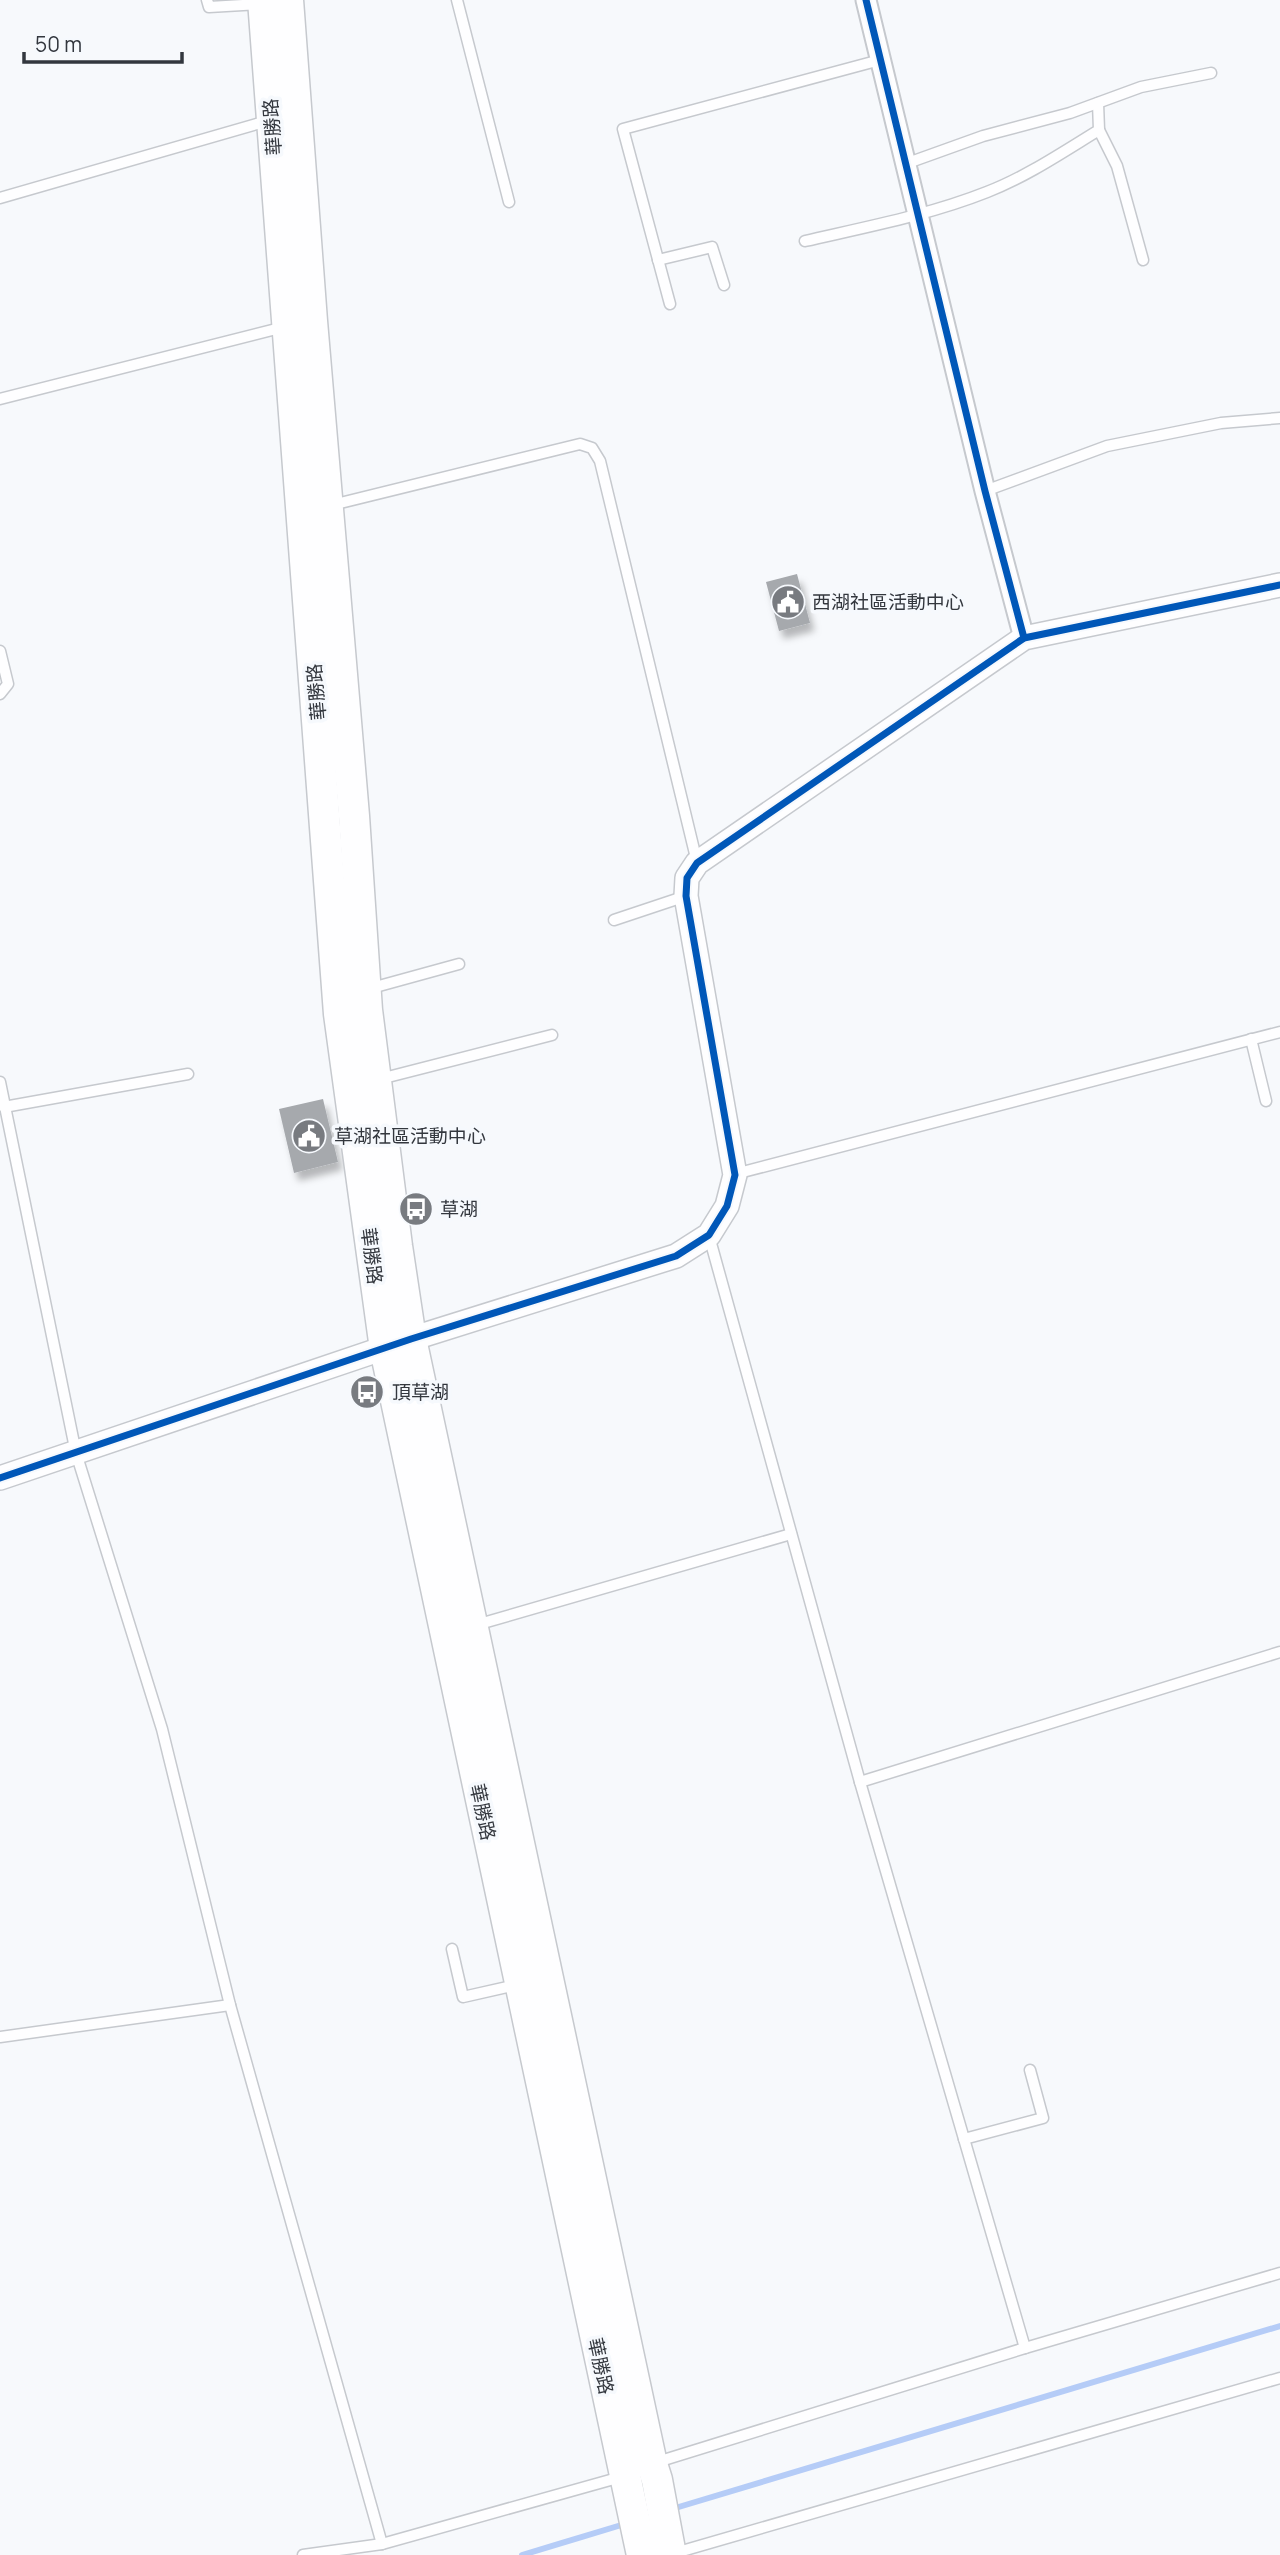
<svg xmlns="http://www.w3.org/2000/svg" width="1280" height="2555" viewBox="0 0 1280 2555" font-family="Manrope,'Noto Sans TC',sans-serif">
	<style>
		.lines { fill: none; stroke-linecap: round; stroke-linejoin: round }
		.stream { stroke: #b5ccf7; stroke-width: 6 }
		.building { fill: #a6a9ad; filter: url(#shadow) }
		.service-casing { stroke: #c6c9ce; stroke-width: 13 }
		.minor-casing { stroke: #c6c9ce; stroke-width: 23 }
		.tertiary-casing { stroke: #c6c9ce; stroke-width: 26 }
		.primary-casing { stroke: #c6c9ce; stroke-width: 33 }
		.service { stroke: #fefeff; stroke-width: 10 }
		.minor { stroke: #fefeff; stroke-width: 19 }
		.tertiary { stroke: #fefeff; stroke-width: 23 }
		.primary { stroke: #fefeff; stroke-width: 30 }
		.cycleway-casing { stroke: #f6f9fd; stroke-width: 11 }
		.cycleway { stroke: #0057b8; stroke-width: 7 }
		.labels { text-anchor: middle; stroke-width: 7; stroke-linejoin: round; paint-order: stroke }
		.street-label { font-size: 19px; fill: #33373e; stroke: #f6f9fd }
		.poi-label { font-size: 19px; fill: #33373e; stroke: #f6f9fd; text-anchor: start }
	</style>
	<defs>
		<filter id="shadow"><feDropShadow dx="4.5" dy="8" stdDeviation="3.5" flood-color="#0004"/></filter>
	</defs>
	<rect width="100%" height="100%" fill="#f7f9fc"/>
	<g class="lines">
		<g class="stream">
			<path d="M672,2509L1280,2326"/>
			<path d="M522,2555L628,2523"/>
		</g>
	</g>
	<g class="building">
		<path d="M797,574L810,623L779,631L766,582Z"/>
		<path d="M323,1099L338,1162L294,1173L279,1109Z"/>
	</g>
	<g class="lines">
		<g class="service-casing">
			<g id="service">
				<path d="M207,0L209,7L260,4"/>
				<path d="M457,0L509,202"/>
				<path d="M1099,130L1117,166L1143,260"/>
				<path d="M905,164L983,136L1070,113L1141,87L1211,73"/>
				<path d="M0,198L267,121"/>
				<path d="M805,241C866,227 929,215 987,192C1026,177 1063,152 1099,130L1098,103"/>
				<path d="M658,260L712,247L724,285"/>
				<path d="M670,304L623,129L880,60"/>
				<path d="M0,399L284,327"/>
				<path d="M985,491L1107,446L1221,423L1280,418"/>
				<path d="M332,505L580,444L592,448L600,461L697,862"/>
				<path d="M0,651L8,684L0,694"/>
				<path d="M614,920L686,896"/>
				<path d="M368,989L459,964"/>
				<path d="M1251,1039L1266,1101"/>
				<path d="M380,1079L552,1035"/>
				<path d="M0,1082L76,1453L162,1729L230,2005L382,2544"/>
				<path d="M4,1107L188,1074"/>
				<path d="M735,1174L1280,1032"/>
				<path d="M709,1236L860,1782L1025,2348"/>
				<path d="M476,1625L791,1534"/>
				<path d="M860,1782L1280,1652"/>
				<path d="M452,1949L463,1997L516,1985"/>
				<path d="M0,2037L230,2005"/>
				<path d="M964,2139L1043,2118L1030,2070"/>
				<path d="M654,2463L1025,2348L1280,2273"/>
				<path d="M675,2553L1280,2378"/>
				<path d="M303,2555L382,2544L621,2477"/>
			</g>
		</g>
		<g class="minor-casing">
			<path id="minor" d="M866,0L985,491L1024,638"/>
		</g>
		<g class="tertiary-casing">
			<path id="tertiary" d="M0,1478L411,1339L676,1256L709,1235L727,1206L735,1175L686,896L687,878L697,863L1024,638L1280,585"/>
		</g>
		<g class="primary-casing">
			<g id="primary">
				<path d="M263,0L339,1014L385,1349L642,2555"/>
				<path d="M288,0L312,321L354,816L367,1010L397,1246L411,1339L652,2464L657,2480L671,2555"/>
			</g>
		</g>
		<use href="#service" class="service"/>
		<use href="#minor" class="minor"/>
		<use href="#tertiary" class="tertiary"/>
		<use href="#primary" class="primary"/>
		<g class="cycleway-casing">
			<g id="cycleway">
				<path d="M866,0L985,491L1024,638"/>
				<path d="M0,1478L411,1339L676,1256L709,1235L727,1206L735,1175L686,896L687,878L697,863L1024,638L1280,585"/>
			</g>
		</g>
		<use href="#cycleway" class="cycleway"/>
	</g>
	<defs>
		<g id="civic-disc" transform="scale(1.75)"><circle r="9.5" fill="#787b80" stroke="#f6f9fd"/><path d="M-.6-6.5H3V-4.5H.6V-3L4-1V1h2V6H-6V1h2V-1L-.6-3ZM-1.2 2.5V6h2.4V2.5Z" fill="#fff"/></g>
		<g id="bus-disc" transform="scale(1.75)"><circle r="9.5" fill="#787b80" stroke="#f6f9fd"/><path d="M-5-6H5V4H4V6H2V4H-2V6H-4V4H-5ZM-3.5-4V0h7V-4ZM-3.5 1.2v1.5H-2V1.2ZM2 1.2v1.5H3.5V1.2Z" fill="#fff"/></g>
	</defs>
	<g fill-rule="evenodd">
		<use href="#civic-disc" x="788" y="602"/>
		<use href="#civic-disc" x="309" y="1136"/>
		<use href="#bus-disc" x="416" y="1209"/>
		<use href="#bus-disc" x="367" y="1392"/>
	</g>
	<g class="labels">
		<g class="street-label">
			<text transform="translate(272 127) rotate(-94)" y="7">華勝路</text>
			<text transform="translate(316 692) rotate(-95)" y="7">華勝路</text>
			<text transform="translate(372 1256) rotate(83)" y="7">華勝路</text>
			<text transform="translate(483 1812) rotate(78)" y="7">華勝路</text>
			<text transform="translate(601 2366) rotate(78)" y="7">華勝路</text>
		</g>
		<g class="poi-label">
			<text x="812" y="609">西湖社區活動中心</text>
			<text x="334" y="1143">草湖社區活動中心</text>
			<text x="440" y="1216">草湖</text>
			<text x="392" y="1399">頂草湖</text>
		</g>
	</g>
	<path d="M24 52v10h158v-10" fill="none" stroke="#33373e" stroke-width="3.5"/>
	<text x="35" y="52" font-size="21" fill="#33373e" stroke="#f6f9fd" stroke-width="5" paint-order="stroke">50 m</text>
</svg>
